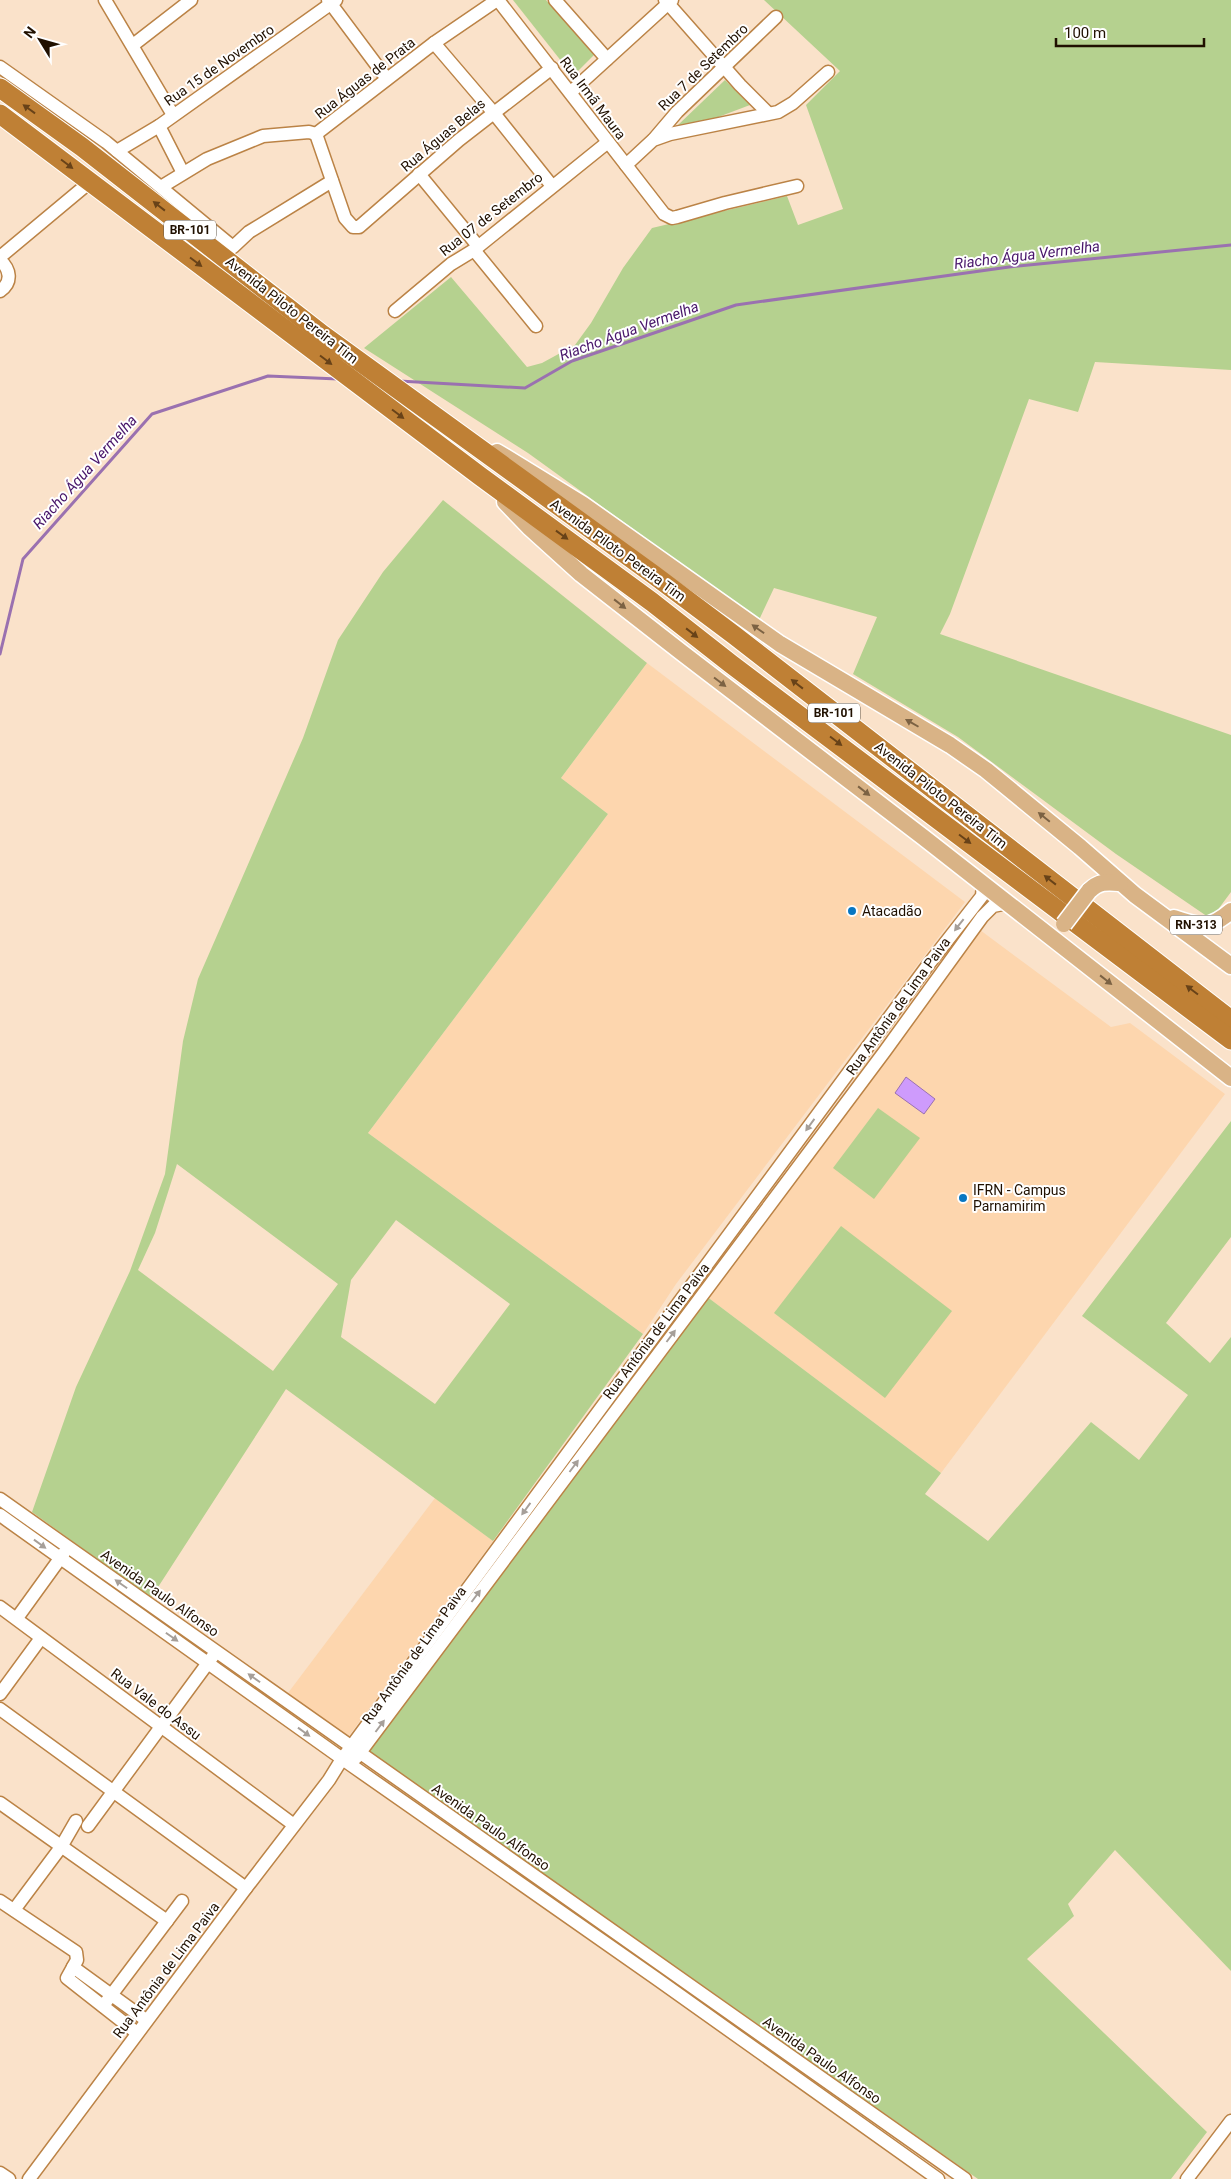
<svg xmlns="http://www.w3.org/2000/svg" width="1231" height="2179" viewBox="0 0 1231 2179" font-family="Roboto,sans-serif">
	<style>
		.built { fill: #fdd6ae }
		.green { fill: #b5d18f; fill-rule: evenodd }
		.water { fill: #ce9bfc; stroke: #9a71b0 }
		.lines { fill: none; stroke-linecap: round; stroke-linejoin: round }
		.stream { stroke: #9a71b0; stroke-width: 3 }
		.minor-casing { stroke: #bb8346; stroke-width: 15 }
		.major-casing { stroke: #fff; stroke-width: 19 }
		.highway-casing { stroke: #fff; stroke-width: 21 }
		.minor { stroke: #fff; stroke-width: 12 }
		.major { stroke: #d9b386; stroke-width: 16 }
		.highway { stroke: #bf8035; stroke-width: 19 }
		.major-bridge-casing { stroke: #fff; stroke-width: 19; stroke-linecap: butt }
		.major-bridge { stroke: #d9b386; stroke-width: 16 }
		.oneway { fill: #684218 }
		.oneway2 { fill: #7c6243 }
		.oneway3 { fill: #a69f99 }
		.poi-dot { fill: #0877c2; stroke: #fff; stroke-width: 2 }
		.labels { text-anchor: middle; stroke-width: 4; stroke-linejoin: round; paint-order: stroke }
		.shield { fill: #fff; stroke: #63584c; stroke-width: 1 }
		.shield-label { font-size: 12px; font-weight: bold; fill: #201000 }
		.street-label { font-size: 14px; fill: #201000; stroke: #fff }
		.poi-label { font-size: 14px; fill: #201000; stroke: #fff; text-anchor: start }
		.water-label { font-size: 15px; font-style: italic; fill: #48166a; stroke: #fff }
	</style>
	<rect width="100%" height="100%" fill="#fae2ca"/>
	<g class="built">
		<path d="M647,663L965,902L676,1284L643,1334L368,1133L608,814L561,778Z"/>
		<path d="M980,930L1111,1027L1130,1023L1225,1094L941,1473L706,1296Z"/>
		<path d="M435,1498L493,1541L348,1737L288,1693Z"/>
	</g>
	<g class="green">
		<path d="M513,0H546L595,54L573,76Z"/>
		<path d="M764,0H1231V370L1095,362L1078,412L1029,399L950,614L940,634L1231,735V892L1211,919L1116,854L958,737L853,674L877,617L774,588L759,620L528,453L364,348L451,277L527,367L542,363L575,345L591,323L623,268L652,228L787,196L798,225L843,209L806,105L840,71Z"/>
		<path d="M725,80L750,105L713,119L677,126Z"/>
		<path d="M443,500L647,663L561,778L608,814L368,1133L643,1334L493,1541L286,1389L151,1598L32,1512L76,1387L130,1271L165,1174L183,1041L198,979L303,738L338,640L383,572ZM177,1164L338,1284L273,1371L138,1270L155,1233ZM396,1220L510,1304L435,1404L341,1337L351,1280Z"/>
		<path d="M878,1108L920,1138L874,1199L833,1168Z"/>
		<path d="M1231,1121V1237L1166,1323L1210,1363L1231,1337V1971L1115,1850L1068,1904L1074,1916L1027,1959L1207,2132L1171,2179H978L367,1750L706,1296L941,1473L925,1494L988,1541L1091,1422L1139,1460L1188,1395L1082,1316Z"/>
		<path d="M841,1226L952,1311L885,1398L774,1313Z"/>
	</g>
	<path class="water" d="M906,1077L935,1099L924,1114L895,1093Z"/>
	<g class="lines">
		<g class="stream">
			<path d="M399,381L525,388L572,361L736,305L1009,267L1231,245"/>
			<path d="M0,654L23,559L152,414L268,376L338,379"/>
		</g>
		<g class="minor-casing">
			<g id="minor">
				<path d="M105,0L173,115"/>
				<path d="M328,0L387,79"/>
				<path d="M498,0L664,214L672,218L677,217L725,203L797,186"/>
				<path d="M555,0L607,59"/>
				<path d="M665,0L740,85L768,113"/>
				<path d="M434,43L493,112L552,186"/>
				<path d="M133,45L191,0"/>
				<path d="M0,67L106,142L233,247L249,232L332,181"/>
				<path d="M571,92L672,0"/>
				<path d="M159,126L183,173"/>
				<path d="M316,134L345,218L353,227H359L459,140L552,68"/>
				<path d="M316,134L434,43L497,0"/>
				<path d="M654,139L677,112L776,17"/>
				<path d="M117,151L159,126L336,0"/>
				<path d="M626,165L653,140L670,134L778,112L793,103L828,72"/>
				<path d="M419,174L478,246"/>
				<path d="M161,187L207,159L263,136L309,132L316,134"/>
				<path d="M474,250L536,326"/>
				<path d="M0,257L90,182"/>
				<path d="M0,260C10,269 13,282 0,291"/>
				<path d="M395,311L451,264L474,250L608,142"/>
				<path d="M0,1499L965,2179"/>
				<path d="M0,1515L351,1765L657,1979L938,2179"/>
				<path d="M0,1607L294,1825"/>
				<path d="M17,1618L64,1553"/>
				<path d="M0,1694L41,1638"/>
				<path d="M0,1709L246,1888"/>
				<path d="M356,1758L885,1051L982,917L993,906L1008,903"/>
				<path d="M0,1803L167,1921"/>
				<path d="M88,1826L213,1656"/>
				<path d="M0,1901L76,1952L77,1960L67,1978L137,2033"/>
				<path d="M14,1910L61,1847L76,1821"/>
				<path d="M73,1967L146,2020"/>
				<path d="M103,2006L182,1901"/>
				<path d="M0,2173L9,2179"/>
				<path d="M29,2179L246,1888L329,1780L342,1759L928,965L982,896L983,884"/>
				<path d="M1187,2179L1231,2121"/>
			</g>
		</g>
		<g class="major-casing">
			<g id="major">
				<path d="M497,452L582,504L780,644L950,745L986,770L1080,847L1135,895L1231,966"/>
				<path d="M505,502L529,527L581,574L681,652L923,837L1231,1078"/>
				<path d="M1089,891C1099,881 1107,882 1120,883"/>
				<path d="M1174,918C1200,927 1209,930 1231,911"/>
			</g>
		</g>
		<g class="highway-casing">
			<g id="highway">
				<path d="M0,88L82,147L323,335L654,575L734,635L1231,1020"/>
				<path d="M0,114L480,476L652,602L731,664L1231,1040"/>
			</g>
		</g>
		<use href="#minor" class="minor"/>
		<use href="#major" class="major"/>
		<use href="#highway" class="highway"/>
		<g class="major-bridge-casing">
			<path id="major-bridge" d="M1064,924L1089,891"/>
		</g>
		<use href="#major-bridge" class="major-bridge"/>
	</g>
	<defs><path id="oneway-solid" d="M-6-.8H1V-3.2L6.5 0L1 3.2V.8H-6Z" transform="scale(1.25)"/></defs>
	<g class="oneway">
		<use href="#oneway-solid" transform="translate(29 109) rotate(-144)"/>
		<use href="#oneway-solid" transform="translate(67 164) rotate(37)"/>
		<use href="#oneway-solid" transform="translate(159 206) rotate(-142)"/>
		<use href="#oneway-solid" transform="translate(196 262) rotate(37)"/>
		<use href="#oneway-solid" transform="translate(326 360) rotate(37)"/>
		<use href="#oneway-solid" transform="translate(398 414) rotate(37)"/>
		<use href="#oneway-solid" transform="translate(562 535) rotate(36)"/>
		<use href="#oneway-solid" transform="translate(692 633) rotate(38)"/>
		<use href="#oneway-solid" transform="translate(797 684) rotate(-142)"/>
		<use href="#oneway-solid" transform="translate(836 741) rotate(37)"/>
		<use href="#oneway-solid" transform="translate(965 839) rotate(37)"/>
		<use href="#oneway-solid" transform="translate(1050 880) rotate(-142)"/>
		<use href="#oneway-solid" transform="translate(1192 990) rotate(-143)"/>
	</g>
	<g class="oneway2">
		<use href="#oneway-solid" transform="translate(620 604) rotate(38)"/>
		<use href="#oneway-solid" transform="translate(758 629) rotate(-145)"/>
		<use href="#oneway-solid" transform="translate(720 682) rotate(37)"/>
		<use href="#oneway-solid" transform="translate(912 723) rotate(-150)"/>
		<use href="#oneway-solid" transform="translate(864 791) rotate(38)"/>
		<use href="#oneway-solid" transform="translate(1044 817) rotate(-141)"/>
		<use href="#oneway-solid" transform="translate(1106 980) rotate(38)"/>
	</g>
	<g class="oneway3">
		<use href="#oneway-solid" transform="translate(959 925) rotate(128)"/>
		<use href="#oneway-solid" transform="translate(810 1125) rotate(126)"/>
		<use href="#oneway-solid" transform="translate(671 1336) rotate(-53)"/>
		<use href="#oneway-solid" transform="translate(574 1466) rotate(-53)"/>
		<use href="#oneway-solid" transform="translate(526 1509) rotate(126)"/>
		<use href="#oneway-solid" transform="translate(40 1544) rotate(36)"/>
		<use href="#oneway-solid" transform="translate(121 1584) rotate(-145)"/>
		<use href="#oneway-solid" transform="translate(476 1596) rotate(-53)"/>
		<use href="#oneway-solid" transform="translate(172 1637) rotate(35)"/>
		<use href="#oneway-solid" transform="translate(254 1678) rotate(-145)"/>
		<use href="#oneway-solid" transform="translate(380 1726) rotate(-53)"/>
		<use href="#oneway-solid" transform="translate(304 1732) rotate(36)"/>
	</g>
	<g class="poi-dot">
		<circle cx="852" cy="911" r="5"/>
		<circle cx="963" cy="1198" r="5"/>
	</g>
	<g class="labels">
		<g class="shield">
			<rect x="164" y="220.5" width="52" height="19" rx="4"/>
			<rect x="808" y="703.5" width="52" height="19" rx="4"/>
			<rect x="1170" y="915.5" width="52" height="19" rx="4"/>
		</g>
		<g class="shield-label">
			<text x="190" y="234">BR-101</text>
			<text x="834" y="717">BR-101</text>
			<text x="1196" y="929">RN-313</text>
		</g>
		<g class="street-label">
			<text transform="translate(219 65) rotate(-35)" y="5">Rua 15 de Novembro</text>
			<text transform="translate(703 67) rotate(-44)" y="5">Rua 7 de Setembro</text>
			<text transform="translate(365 78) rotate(-38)" y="5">Rua Águas de Prata</text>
			<text transform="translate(593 98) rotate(53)" y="5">Rua Irmã Maura</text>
			<text transform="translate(443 135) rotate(-40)" y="5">Rua Águas Belas</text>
			<text transform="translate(491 214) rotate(-38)" y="5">Rua 07 de Setembro</text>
			<text transform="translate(292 310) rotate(38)" y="5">Avenida Piloto Pereira Tim</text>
			<text transform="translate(618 550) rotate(36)" y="5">Avenida Piloto Pereira Tim</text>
			<text transform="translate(941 795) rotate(38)" y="5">Avenida Piloto Pereira Tim</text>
			<text transform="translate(898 1006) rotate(-54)" y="5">Rua Antônia de Lima Paiva</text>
			<text transform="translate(656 1331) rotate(-53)" y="5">Rua Antônia de Lima Paiva</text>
			<text transform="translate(160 1593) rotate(35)" y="5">Avenida Paulo Alfonso</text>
			<text transform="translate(414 1655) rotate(-54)" y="5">Rua Antônia de Lima Paiva</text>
			<text transform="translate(156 1704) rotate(37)" y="5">Rua Vale do Assu</text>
			<text transform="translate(491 1827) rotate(35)" y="5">Avenida Paulo Alfonso</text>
			<text transform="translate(166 1970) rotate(-53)" y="5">Rua Antônia de Lima Paiva</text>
			<text transform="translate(822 2060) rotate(35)" y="5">Avenida Paulo Alfonso</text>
		</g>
		<g class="poi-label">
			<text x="862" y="916">Atacadão</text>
			<text x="973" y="1195">IFRN - Campus<tspan x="973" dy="16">Parnamirim</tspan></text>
		</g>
		<g class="water-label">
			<text transform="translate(1027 255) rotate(-7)" y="5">Riacho Água Vermelha</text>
			<text transform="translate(629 331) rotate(-20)" y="5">Riacho Água Vermelha</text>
			<text transform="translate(85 472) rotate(-48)" y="5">Riacho Água Vermelha</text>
		</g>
	</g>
	<g transform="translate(40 40) rotate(307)" stroke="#ffffff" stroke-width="4" paint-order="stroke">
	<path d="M0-4L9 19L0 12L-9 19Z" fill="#201000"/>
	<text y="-8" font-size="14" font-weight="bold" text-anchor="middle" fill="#201000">N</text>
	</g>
	<path d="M1056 38v8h148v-8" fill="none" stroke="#201000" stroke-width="2.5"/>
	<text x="1064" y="38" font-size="15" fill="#201000" stroke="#ffffff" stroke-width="4" paint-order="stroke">100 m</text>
</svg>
